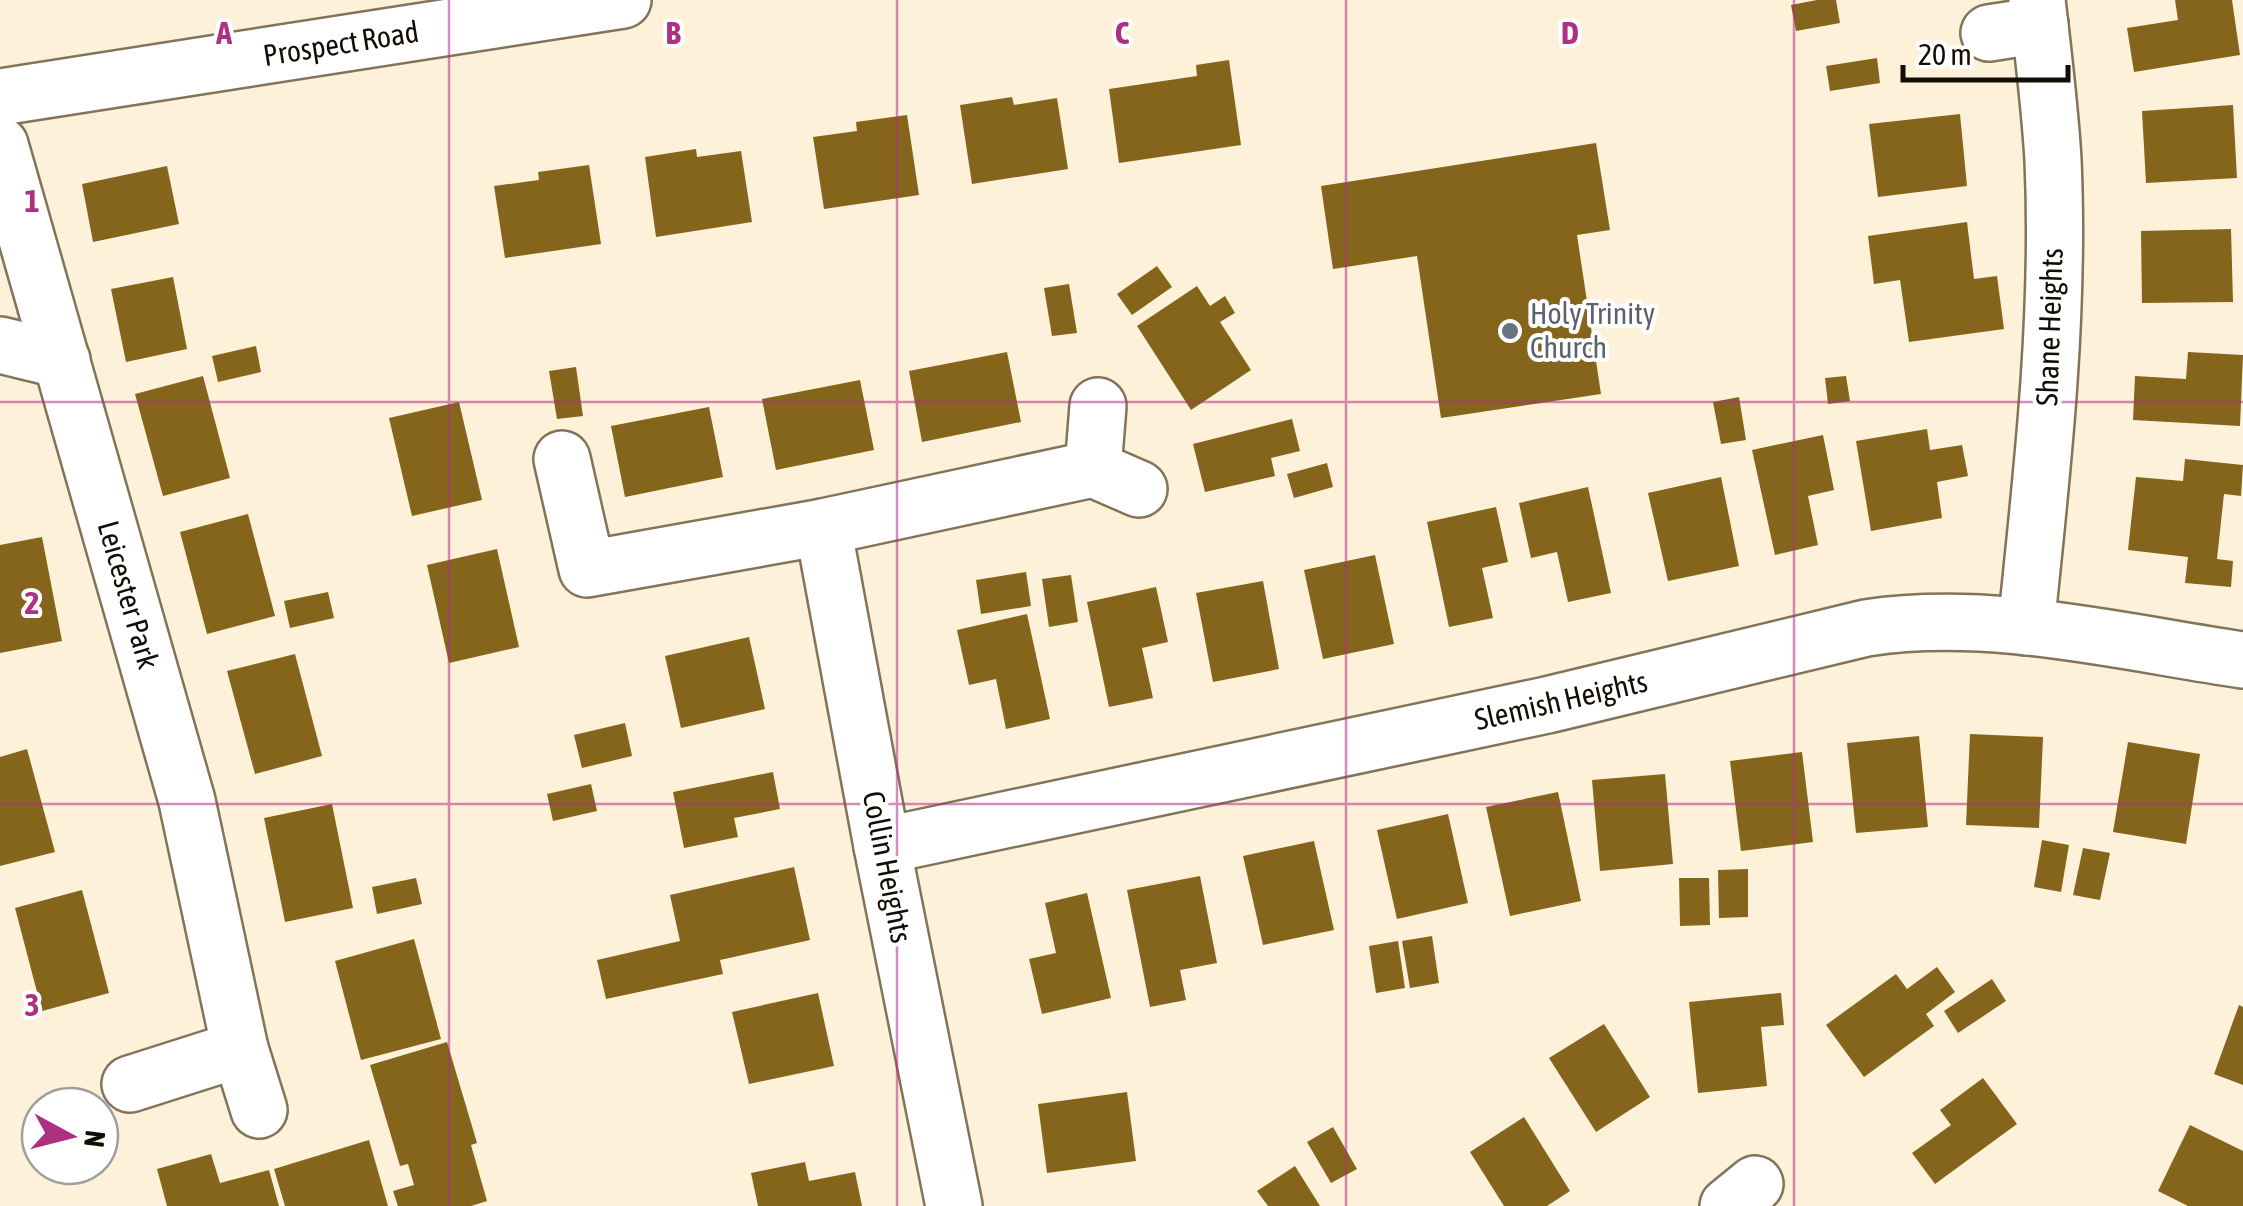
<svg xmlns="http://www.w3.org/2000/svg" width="2243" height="1206" viewBox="0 0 2243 1206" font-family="'Asap Condensed',sans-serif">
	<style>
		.building { fill: #85641c }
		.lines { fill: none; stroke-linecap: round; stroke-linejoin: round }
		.minor-casing { stroke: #827359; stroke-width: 60 }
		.minor { stroke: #fff; stroke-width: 55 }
		.grid { fill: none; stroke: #ac3183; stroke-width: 2.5; stroke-opacity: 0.55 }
		.worship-dot { fill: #6b7280; stroke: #fff; stroke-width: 4 }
		.labels { text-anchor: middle; stroke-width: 8; stroke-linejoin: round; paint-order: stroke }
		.street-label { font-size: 30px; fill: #130e05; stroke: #fff }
		.worship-label { font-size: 30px; fill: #5b616d; stroke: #fff; text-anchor: start }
		.grid-label { font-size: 32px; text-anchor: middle; font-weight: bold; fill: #ac3183; stroke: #fff; stroke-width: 8; stroke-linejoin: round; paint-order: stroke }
	</style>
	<rect width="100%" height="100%" fill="#fef1d9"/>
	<g class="building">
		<path d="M1817,0H1836L1840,23L1796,31L1791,5Z"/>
		<path d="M2175,0H2232L2240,55L2134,72L2127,28L2178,20Z"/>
		<path d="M1877,58L1880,83L1830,91L1826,66Z"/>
		<path d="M1229,60L1241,145L1119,163L1109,89L1197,76L1196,65Z"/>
		<path d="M1012,97L1014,105L1057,98L1068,169L972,184L960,105Z"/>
		<path d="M2233,105L2237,178L2146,183L2142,111Z"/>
		<path d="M1960,114L1967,186L1878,197L1869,124Z"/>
		<path d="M907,115L919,195L824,209L813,137L857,131L856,122Z"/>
		<path d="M1596,143L1610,230L1577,235L1601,394L1441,418L1417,256L1333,269L1321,186Z"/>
		<path d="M696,149L697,157L741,151L752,222L656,237L645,157Z"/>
		<path d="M589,165L601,244L505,258L494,186L539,180L538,172Z"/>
		<path d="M167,166L179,224L93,242L82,184Z"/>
		<path d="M1967,222L1974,279L1997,276L2004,329L1909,342L1900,280L1874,284L1868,236Z"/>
		<path d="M2231,229L2233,302L2142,303L2141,231Z"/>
		<path d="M1157,266L1172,287L1132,315L1117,294Z"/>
		<path d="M173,277L187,349L126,362L111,289Z"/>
		<path d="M1069,284L1077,333L1052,336L1044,288Z"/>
		<path d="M1197,286L1210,306L1225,296L1235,313L1220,322L1251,370L1191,410L1137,326Z"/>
		<path d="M256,346L261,372L218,382L212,356Z"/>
		<path d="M1007,352L1021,422L922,442L909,371Z"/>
		<path d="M2188,352L2243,355L2240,426L2133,420L2135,376L2186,379Z"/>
		<path d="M576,367L583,416L557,419L549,371Z"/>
		<path d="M203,376L230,478L163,496L135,394Z"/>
		<path d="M1846,376L1850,401L1828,404L1825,378Z"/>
		<path d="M860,380L874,450L776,470L762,399Z"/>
		<path d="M1739,397L1746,440L1721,444L1713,402Z"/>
		<path d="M459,402L482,500L412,516L389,418Z"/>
		<path d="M709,407L723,477L625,497L611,426Z"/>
		<path d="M1292,419L1300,451L1271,458L1275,476L1205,492L1193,444Z"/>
		<path d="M1927,429L1930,450L1962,445L1968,476L1937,482L1942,518L1871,531L1856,441Z"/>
		<path d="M1823,435L1834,490L1808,496L1818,545L1775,555L1752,450Z"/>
		<path d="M2185,459L2243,465L2241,496L2224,494L2217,559L2233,561L2231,587L2185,583L2188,557L2128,550L2136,477L2183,481Z"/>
		<path d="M1327,463L1333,487L1294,498L1287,474Z"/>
		<path d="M1721,477L1739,566L1668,581L1648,493Z"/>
		<path d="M1588,487L1611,593L1568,602L1557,552L1531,558L1519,503Z"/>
		<path d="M1496,507L1508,562L1482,568L1493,618L1449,627L1427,522Z"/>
		<path d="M248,514L275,616L207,634L180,532Z"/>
		<path d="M42,537L62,641L0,653V545Z"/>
		<path d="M497,549L519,647L449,663L427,565Z"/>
		<path d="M1375,555L1394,644L1323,659L1304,570Z"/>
		<path d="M1026,572L1031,606L981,614L976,580Z"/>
		<path d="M1071,575L1078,622L1049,627L1042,579Z"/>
		<path d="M1263,581L1279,669L1213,682L1196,593Z"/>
		<path d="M1156,587L1168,642L1142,648L1153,698L1109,707L1087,602Z"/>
		<path d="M328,592L334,618L290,628L284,601Z"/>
		<path d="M1027,614L1050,719L1006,729L996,679L969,685L957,630Z"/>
		<path d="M749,637L765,709L681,728L665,656Z"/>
		<path d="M295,654L322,756L255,774L227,671Z"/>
		<path d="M625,723L632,756L582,768L574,735Z"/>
		<path d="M1970,734L2043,737L2039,828L1966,825Z"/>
		<path d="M1919,736L1928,827L1856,833L1847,743Z"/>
		<path d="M2128,742L2200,754L2186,844L2113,832Z"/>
		<path d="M27,749L55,852L0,866V757Z"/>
		<path d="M1802,752L1813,842L1741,851L1730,761Z"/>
		<path d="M773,772L780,809L734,818L738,837L684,848L673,792Z"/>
		<path d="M1665,774L1673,864L1600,871L1592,780Z"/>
		<path d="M591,784L597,811L553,821L547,794Z"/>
		<path d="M1558,792L1581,901L1510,916L1486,807Z"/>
		<path d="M332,804L353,908L285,922L264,818Z"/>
		<path d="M1448,814L1468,903L1397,919L1377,830Z"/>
		<path d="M2042,840L2069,845L2061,892L2034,887Z"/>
		<path d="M1314,841L1334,930L1263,945L1243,856Z"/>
		<path d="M2083,848L2110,853L2100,900L2073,895Z"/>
		<path d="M794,867L810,940L720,960L723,974L606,999L597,960L680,941L670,895Z"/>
		<path d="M1748,869V917L1719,918L1718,870Z"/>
		<path d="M1200,876L1217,963L1180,970L1186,1000L1150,1007L1127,890Z"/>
		<path d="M416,878L422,904L377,914L372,887Z"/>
		<path d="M1679,878H1709L1710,925L1680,926Z"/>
		<path d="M82,890L109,993L42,1011L15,908Z"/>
		<path d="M1087,893L1111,998L1042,1014L1029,959L1056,953L1045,903Z"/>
		<path d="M1432,936L1439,983L1410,988L1402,941Z"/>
		<path d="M414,939L441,1039L361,1060L335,961Z"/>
		<path d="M1398,941L1405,988L1376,993L1369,946Z"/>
		<path d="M1937,967L1955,992L1926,1014L1934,1026L1864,1077L1826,1025L1896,974L1907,989Z"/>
		<path d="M1992,979L2006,1001L1958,1033L1944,1011Z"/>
		<path d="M818,993L834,1066L749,1084L732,1012Z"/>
		<path d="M1781,993L1784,1025L1761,1027L1767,1086L1698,1093L1689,1002Z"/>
		<path d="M2239,1005L2243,1007V1085L2214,1074Z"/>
		<path d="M1604,1024L1650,1097L1596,1132L1549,1058Z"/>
		<path d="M447,1042L477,1143L471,1145L487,1201L471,1206H398L393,1191L414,1185L408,1164L400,1166L370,1065Z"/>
		<path d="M1983,1078L2017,1124L1935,1184L1912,1153L1951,1125L1940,1110Z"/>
		<path d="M1127,1092L1136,1161L1047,1173L1038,1104Z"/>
		<path d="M1524,1117L1570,1191L1547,1206H1504L1470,1152Z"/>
		<path d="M2190,1125L2243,1151V1206H2188L2158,1191Z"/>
		<path d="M1333,1127L1357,1169L1331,1183L1307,1142Z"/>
		<path d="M369,1140L388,1206H285L274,1169Z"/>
		<path d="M211,1154L220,1183L269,1170L279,1206H167L157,1169Z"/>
		<path d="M805,1162L809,1181L855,1172L862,1206H758L751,1173Z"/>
		<path d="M1295,1166L1320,1206H1268L1257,1191Z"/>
	</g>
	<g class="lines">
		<g class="minor-casing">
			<g id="minor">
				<path d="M1989,33L2040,25"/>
				<path d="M0,97L623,0"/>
				<path d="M0,145L187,801L240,1049L259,1110"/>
				<path d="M0,345L62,360"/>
				<path d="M562,459L587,569L823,527L1093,469L1139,489"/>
				<path d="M1093,469L1098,406"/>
				<path d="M823,527L882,846L954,1206"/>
				<path d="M2026,627C2042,473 2060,316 2053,160C2050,107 2043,53 2037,0"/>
				<path d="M882,846L1547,705L1866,628C1991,609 2120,642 2243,660"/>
				<path d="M130,1084L240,1049"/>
				<path d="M1728,1206L1755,1184"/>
			</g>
		</g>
		<use href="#minor" class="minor"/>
	</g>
	<path class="grid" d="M449,0V1206M897,0V1206M1346,0V1206M1794,0V1206M0,402H2243M0,804H2243"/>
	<circle class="worship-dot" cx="1510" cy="331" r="10"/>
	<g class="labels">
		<g class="street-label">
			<text transform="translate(341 44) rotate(-9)" y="10">Prospect Road</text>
			<text transform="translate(2050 327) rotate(-88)" y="10">Shane Heights</text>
			<text transform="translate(128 595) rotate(74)" y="10">Leicester Park</text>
			<text transform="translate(1561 701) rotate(-13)" y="10">Slemish Heights</text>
			<text transform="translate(887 867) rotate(79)" y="10">Collin Heights</text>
		</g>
		<g class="worship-label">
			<text x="1530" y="324">Holy Trinity<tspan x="1530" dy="34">Church</tspan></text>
		</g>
	</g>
	<g class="grid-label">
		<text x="224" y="44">A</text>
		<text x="673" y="44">B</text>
		<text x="1122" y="44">C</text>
		<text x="1570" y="44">D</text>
		<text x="32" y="212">1</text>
		<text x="32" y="614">2</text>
		<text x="32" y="1016">3</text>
	</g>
	<g transform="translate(70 1136) rotate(97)"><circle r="48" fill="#ffffff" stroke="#a19f9b" stroke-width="2.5"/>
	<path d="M0-8L18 38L0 25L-18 38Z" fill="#ac3183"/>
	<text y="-15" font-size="28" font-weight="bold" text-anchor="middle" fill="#130e05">N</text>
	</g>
	<path d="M1903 65v15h165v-15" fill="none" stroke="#130e05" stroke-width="5"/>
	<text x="1918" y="65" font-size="30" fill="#130e05" stroke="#ffffff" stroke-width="8" paint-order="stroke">20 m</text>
</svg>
